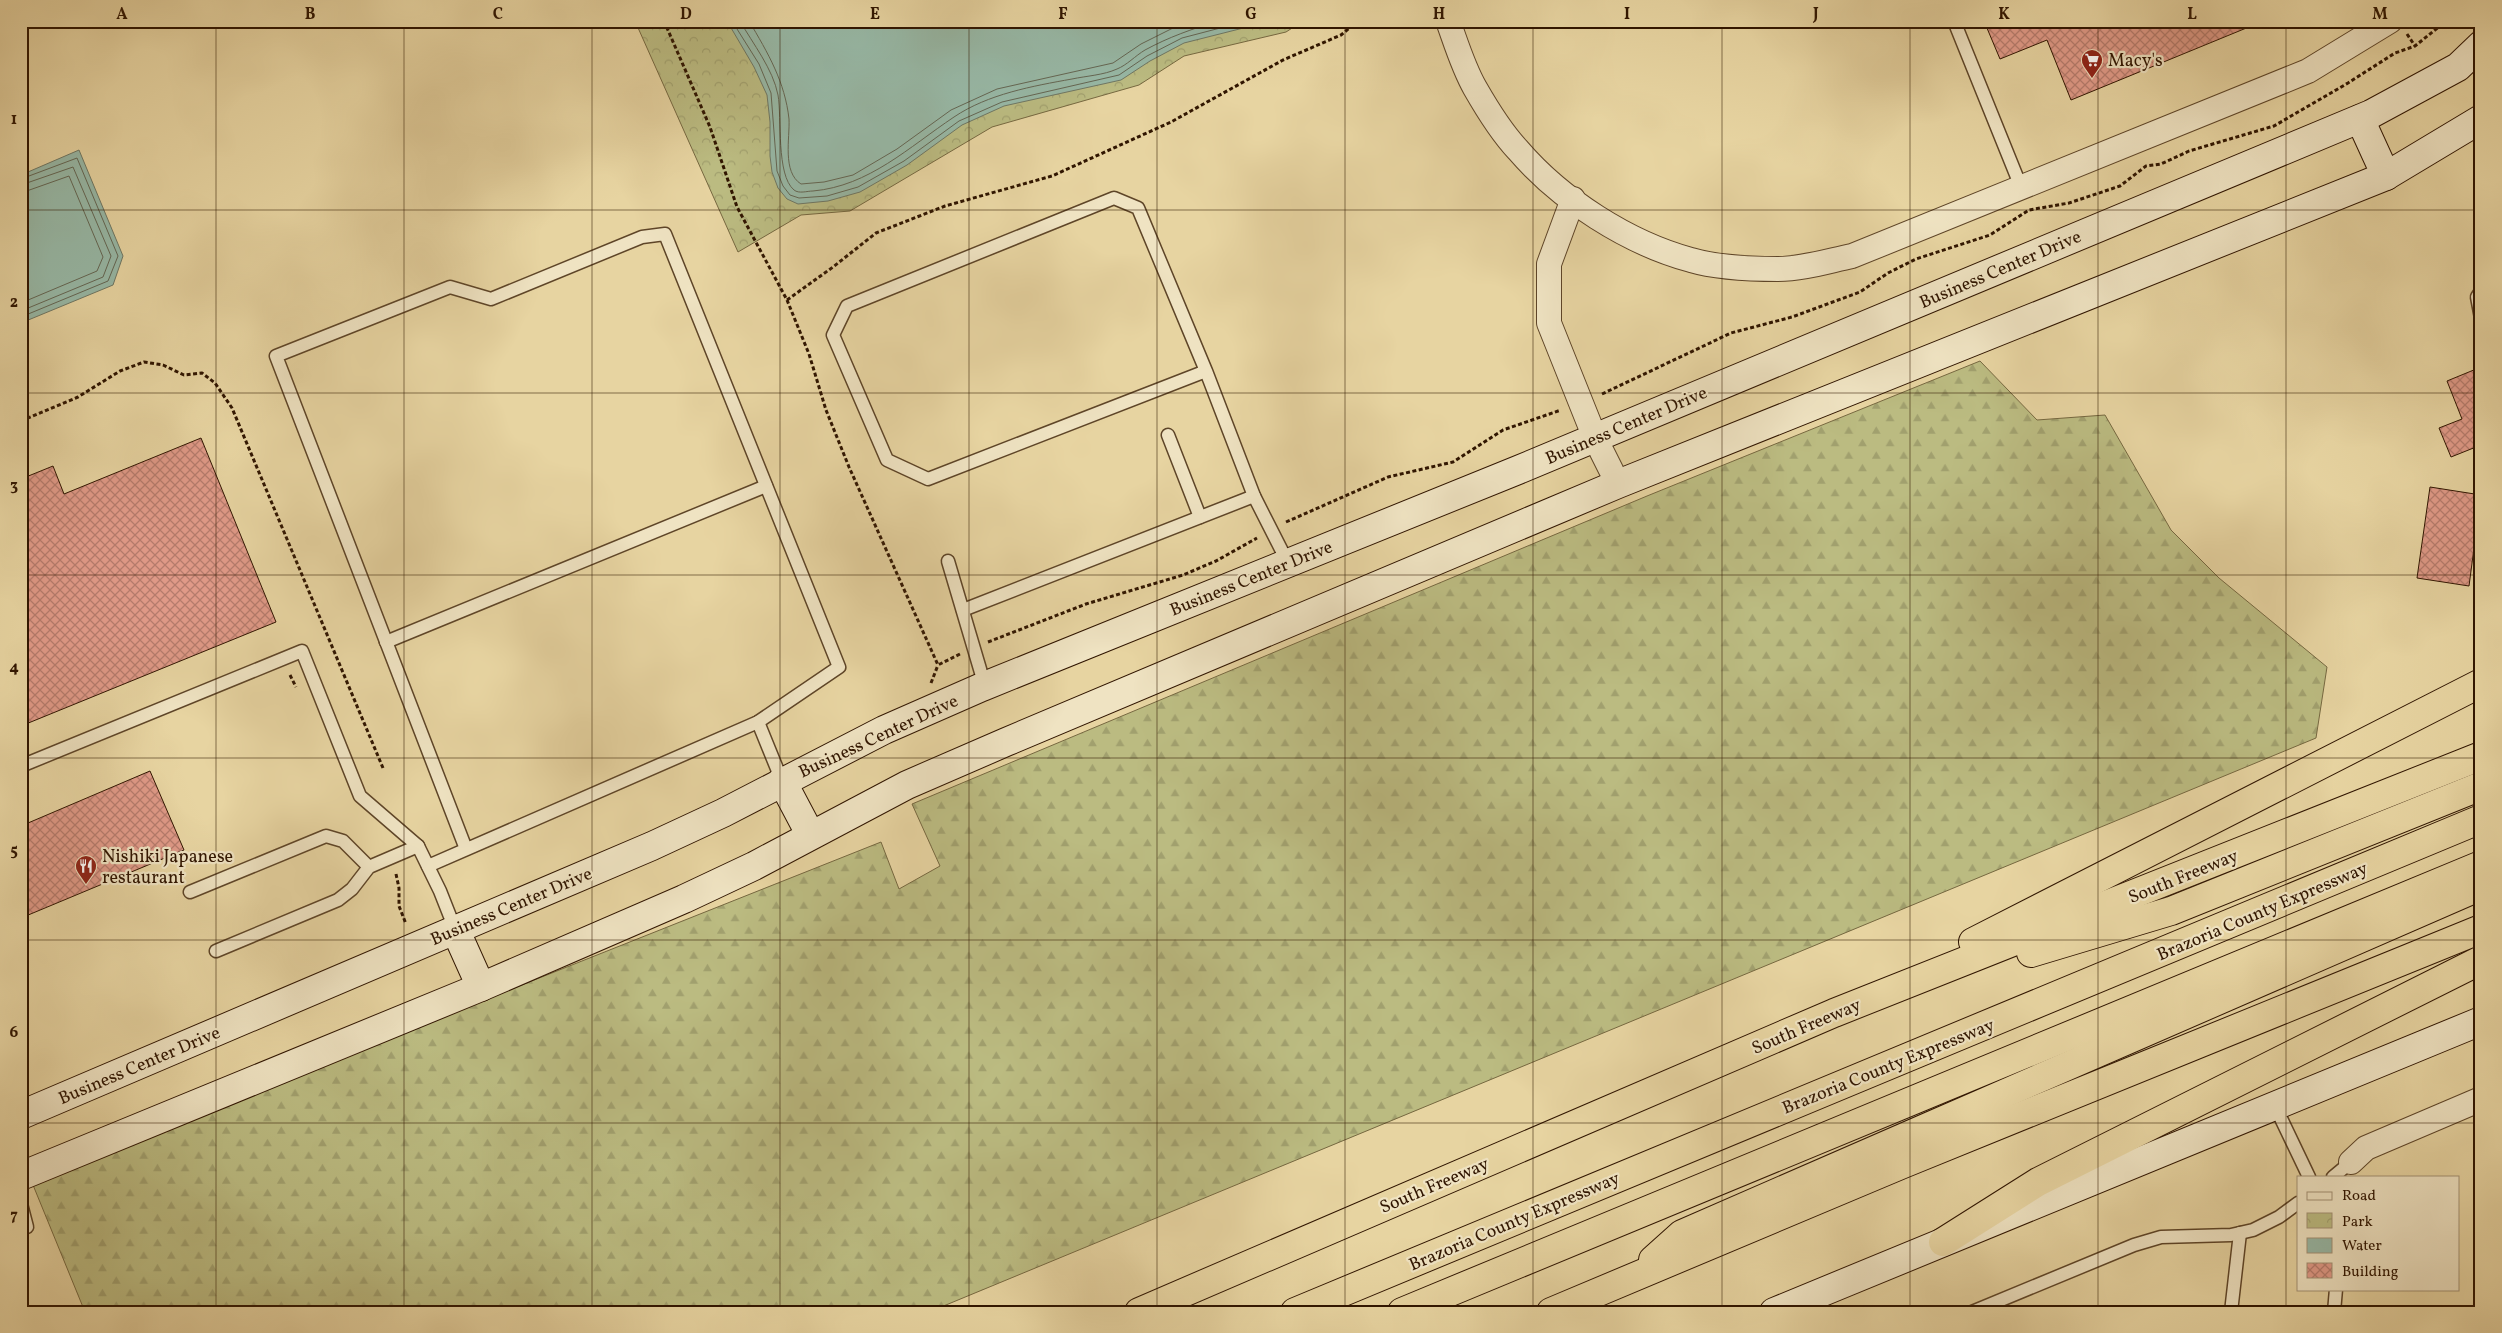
<svg xmlns="http://www.w3.org/2000/svg" width="2502" height="1333" viewBox="0 0 2502 1333" font-family="Vollkorn,serif">
	<style>
		.forest { fill: url(#forest-firs); stroke: #766840 }
		.park { fill: url(#park-crowns); stroke: #766840 }
		.water { fill: #97b8a6; stroke: #6e7764 }
		.lines { fill: none; stroke-linecap: round; stroke-linejoin: round }
		.shore { stroke: #646653; stroke-width: 1 }
		.building { fill: url(#building-cross-hatch); stroke: #301500 }
		.lane-casing { stroke: #5e4528; stroke-width: 15 }
		.street-casing { stroke: #5e4528; stroke-width: 26 }
		.secondary-casing { stroke: #301500; stroke-width: 30 }
		.highway-casing { stroke: #301500; stroke-width: 30 }
		.path { stroke: #301500; stroke-width: 3; stroke-dasharray: 4 2.5; stroke-linecap: butt }
		.lane { stroke: #efe3c2; stroke-width: 12 }
		.street { stroke: #efe3c2; stroke-width: 24 }
		.secondary { stroke: #efe3c2; stroke-width: 28 }
		.highway { stroke: #e7d4a1; stroke-width: 28 }
		.grid { fill: none; stroke: #301500; stroke-width: 1; stroke-opacity: 0.55 }
		.labels { text-anchor: middle; stroke-width: 4.5; stroke-linejoin: round; paint-order: stroke }
		.poi-label { font-size: 18px; fill: #301500; stroke: #efe3c2; text-anchor: start }
		.street-label { font-size: 18px; fill: #301500; stroke: #efe3c2 }
		.neatline { fill: none; stroke: #301500; stroke-width: 2 }
		.grid-label { font-size: 16px; text-anchor: middle; font-weight: bold; fill: #301500 }
	</style>
	<defs>
		<pattern id="forest-firs" width="22" height="20" patternUnits="userSpaceOnUse" patternTransform="scale(1.25)"><rect width="22" height="20" fill="#bbbb81"/><path d="M5 1l3.5 6h-7zM16 11l3.5 6h-7z" fill="#a1a06e"/></pattern>
		<pattern id="park-crowns" width="20" height="18" patternUnits="userSpaceOnUse" patternTransform="scale(1.25)"><rect width="20" height="18" fill="#bbbb81"/><path d="M2 6a3 3 0 1 1 6 0M12 15a3 3 0 1 1 6 0" fill="none" stroke="#a1a06e"/></pattern>
		<pattern id="building-cross-hatch" width="8" height="8" patternUnits="userSpaceOnUse" patternTransform="scale(1.25)"><rect width="8" height="8" fill="#e09a88"/><path d="M0 0l8 8M0 8l8-8" fill="none" stroke="#b67c6d"/></pattern>
	</defs>
	<rect width="100%" height="100%" fill="#e7d4a1"/>
	<filter id="stains"><feTurbulence type="fractalNoise" baseFrequency=".004" numOctaves="4"/><feColorMatrix values="0 0 0 0 .2 0 0 0 0 .09 0 0 0 0 .02 0 0 0 .5 -.17"/></filter>
	<radialGradient id="worn" r=".72"><stop offset=".6" stop-color="#630" stop-opacity="0"/><stop offset="1" stop-color="#630" stop-opacity=".3"/></radialGradient>
	<path class="forest" d="M1980,361L2037,420L2105,415L2171,530L2219,578L2327,667L2316,738L929,1312H85L33,1185L293,1076L881,842L899,889L940,866L912,804L1647,496Z"/>
	<path class="park" d="M635,21H1303L1286,32L1184,56L1139,85L992,127L850,211L801,215L738,252Z"/>
	<g class="water">
		<path d="M727,21H1271L1184,43L1150,61L1121,80L1004,106L962,125L907,165L860,192L828,201L798,204L787,199L778,188L772,172L770,156V122L767,95L754,67Z"/>
		<path d="M79,150L123,256L113,285L21,323V175Z"/>
	</g>
	<g class="lines">
		<g class="shore">
			<path d="M732,21L759,64L771,93L777,171L783,186L790,195L799,198L827,196L858,187L904,161L959,121L1002,102L1119,75L1147,56L1182,38L1247,21"/>
			<path d="M740,21C753,44 773,69 778,95C782,118 776,175 794,190C799,194 807,191 813,191C869,186 909,147 954,117C988,94 1033,86 1072,79C1086,76 1104,75 1117,69C1127,65 1135,56 1145,50C1169,37 1192,29 1218,21"/>
			<path d="M749,21C768,53 785,82 789,119C790,138 782,172 801,184L824,182L853,175L897,149L951,110L997,89L1113,63L1141,44L1177,26L1191,21"/>
			<path d="M21,179L77,158L118,256L108,281L21,317"/>
			<path d="M21,185L73,167L111,256L103,277L21,311"/>
			<path d="M21,193L69,176L103,257L97,271L21,303"/>
		</g>
	</g>
	<g class="building">
		<path d="M1984,21H2261V22L2071,100L2047,40L2000,59Z"/>
		<path d="M2481,367V445L2451,457L2439,428L2462,419L2447,381Z"/>
		<path d="M201,438L276,622L21,726V479L53,466L64,494Z"/>
		<path d="M2430,487L2481,495L2469,586L2417,578Z"/>
		<path d="M150,771L184,850L21,918V826Z"/>
	</g>
	<g class="lines">
		<g class="lane-casing">
			<g id="lane">
				<path d="M1954,21L2021,187"/>
				<path d="M2481,291L2477,297L2481,318"/>
				<path d="M1206,371L928,479L887,460L833,335L847,306L1114,198L1138,208L1206,371L1254,496L1288,563"/>
				<path d="M1168,435L1200,517"/>
				<path d="M948,561L985,686"/>
				<path d="M963,610L1254,496"/>
				<path d="M386,642L766,486"/>
				<path d="M758,722L782,781"/>
				<path d="M21,766L302,651L360,796L418,846L440,891L455,929"/>
				<path d="M428,866L758,722L839,667L665,234L642,237L491,299L450,287L276,356L466,849"/>
				<path d="M190,892L326,836L343,841L369,867"/>
				<path d="M216,951L338,900L352,889L369,867L418,846"/>
				<path d="M2275,1106L2309,1177"/>
				<path d="M2333,1177L2351,1162"/>
				<path d="M21,1204L27,1227L21,1229"/>
				<path d="M21,1310L22,1312"/>
				<path d="M1972,1312L2134,1245L2161,1237L2231,1235L2253,1230L2279,1217L2298,1203"/>
				<path d="M2231,1312L2240,1233"/>
				<path d="M2334,1312L2336,1289"/>
			</g>
		</g>
		<g class="street-casing">
			<g id="street">
				<path d="M1448,21C1456,43 1463,67 1475,88C1487,109 1501,132 1518,150C1561,200 1628,243 1691,260C1718,268 1750,269 1778,269C1803,269 1828,261 1852,256L2308,71L2390,21"/>
				<path d="M1573,199L1549,264V323L1595,438L1618,484"/>
				<path d="M2351,1162L2366,1148L2481,1099"/>
			</g>
		</g>
		<g class="secondary-casing">
			<g id="secondary">
				<path d="M2360,119L2386,176"/>
				<path d="M782,781L810,834"/>
				<path d="M455,929L481,987"/>
				<path d="M21,1115L652,846L723,813L884,730L982,687L1518,470L2371,114L2458,67L2481,45"/>
				<path d="M21,1176L481,987L684,899L754,866L907,785L1006,742L1618,484L2386,176L2481,119"/>
				<path d="M1774,1312L2481,1021"/>
			</g>
		</g>
		<g class="highway-casing">
			<g id="highway">
				<path d="M1973,942L2481,683"/>
				<path d="M2031,953L2171,911L2481,786"/>
				<path d="M1943,1242L2038,1182L2481,960"/>
				<path d="M1653,1260L1682,1234L2481,886"/>
				<path d="M1139,1312L1834,1013L2481,756"/>
				<path d="M1295,1312L2481,819"/>
				<path d="M1402,1312L2481,865"/>
				<path d="M1551,1312L1903,1164L2481,929"/>
			</g>
		</g>
		<g class="path">
			<path d="M664,21L710,127L737,207L787,300L809,354L826,410L849,467L938,665L960,654"/>
			<path d="M2407,34L2415,46"/>
			<path d="M787,300L833,267L876,233L945,206L1052,176L1171,122L1283,60L1341,35L1358,21"/>
			<path d="M1602,394L1731,333L1792,317L1860,292L1888,273L1916,259L1990,235L2029,210L2069,203L2120,186L2146,166L2161,164L2189,151L2274,126L2348,83L2395,53L2415,46L2446,21"/>
			<path d="M21,421L78,397L120,371L144,362L163,365L184,375L202,373L215,383L232,408L383,768"/>
			<path d="M1286,522L1388,477L1453,462L1503,430L1561,410"/>
			<path d="M988,642L1086,604L1183,575L1216,561L1257,538"/>
			<path d="M290,675L296,687"/>
			<path d="M931,683L938,665"/>
			<path d="M396,874L399,888V906L406,924"/>
		</g>
		<use href="#lane" class="lane"/>
		<use href="#street" class="street"/>
		<use href="#secondary" class="secondary"/>
		<use href="#highway" class="highway"/>
	</g>
	<path class="grid" d="M216,21V1312M404,21V1312M592,21V1312M780,21V1312M969,21V1312M1157,21V1312M1345,21V1312M1533,21V1312M1722,21V1312M1910,21V1312M2098,21V1312M2286,21V1312M21,210H2481M21,393H2481M21,575H2481M21,758H2481M21,940H2481M21,1123H2481"/>
	<defs>
		<g id="supermarket-pin" transform="scale(1.125)"><path d="M0 17L-7.5 6A9.5 9.5 0 1 1 7.5 6Z" fill="#8f2418" stroke="#efe3c2"/><path d="M-6-5.5h2.5l.6 2H6L4.5 2H-2.5L-4.4-4H-6ZM-1.5 3.2a1.3 1.3 0 1 0 .1 0ZM3 3.2a1.3 1.3 0 1 0 .1 0Z" fill="#fff"/></g>
		<g id="restaurant-pin" transform="scale(1.125)"><path d="M0 17L-7.5 6A9.5 9.5 0 1 1 7.5 6Z" fill="#8f2418" stroke="#efe3c2"/><path d="M-5-6h1v4h1v-4h1v4h1v-4h1v5L-1.5 .5V6h-2V.5L-5-1ZM5-6V6H3V1.5H1.5Q1.5-4 5-6Z" fill="#fff"/></g>
	</defs>
	<g fill-rule="evenodd">
		<use href="#supermarket-pin" x="2092" y="60"/>
		<use href="#restaurant-pin" x="86" y="866"/>
	</g>
	<g class="labels">
		<g class="poi-label">
			<text x="2108" y="66">Macy's</text>
			<text x="102" y="862">Nishiki Japanese<tspan x="102" dy="21">restaurant</tspan></text>
		</g>
		<g class="street-label">
			<text transform="translate(2000 269) rotate(-23)" y="6">Business Center Drive</text>
			<text transform="translate(1626 425) rotate(-23)" y="6">Business Center Drive</text>
			<text transform="translate(1251 578) rotate(-22)" y="6">Business Center Drive</text>
			<text transform="translate(878 736) rotate(-25)" y="6">Business Center Drive</text>
			<text transform="translate(2183 876) rotate(-22)" y="6">South Freeway</text>
			<text transform="translate(511 906) rotate(-23)" y="6">Business Center Drive</text>
			<text transform="translate(2262 911) rotate(-23)" y="6">Brazoria County Expressway</text>
			<text transform="translate(1806 1026) rotate(-23)" y="6">South Freeway</text>
			<text transform="translate(139 1065) rotate(-23)" y="6">Business Center Drive</text>
			<text transform="translate(1888 1066) rotate(-22)" y="6">Brazoria County Expressway</text>
			<text transform="translate(1434 1185) rotate(-23)" y="6">South Freeway</text>
			<text transform="translate(1514 1221) rotate(-23)" y="6">Brazoria County Expressway</text>
		</g>
	</g>
	<rect width="2502" height="1333" fill="none" stroke="#e7d4a1" stroke-width="55"/>
	<rect x="2297" y="1176" width="162" height="115" fill="#efe3c2" stroke="#a39174"/>
	<rect x="2307" y="1192" width="25" height="8" fill="#efe3c2" stroke="#a39174"/>
	<text x="2342" y="1200" font-size="15" fill="#301500">Road</text>
	<rect x="2307" y="1213" width="25" height="15" fill="url(#park-crowns)" stroke="#a39174"/>
	<text x="2342" y="1226" font-size="15" fill="#301500">Park</text>
	<rect x="2307" y="1238" width="25" height="15" fill="#97b8a6" stroke="#a39174"/>
	<text x="2342" y="1250" font-size="15" fill="#301500">Water</text>
	<rect x="2307" y="1263" width="25" height="15" fill="url(#building-cross-hatch)" stroke="#a39174"/>
	<text x="2342" y="1276" font-size="15" fill="#301500">Building</text>
	<rect x="28" y="28" width="2446" height="1278" class="neatline"/>
	<g class="grid-label">
		<text x="122" y="19">A</text>
		<text x="310" y="19">B</text>
		<text x="498" y="19">C</text>
		<text x="686" y="19">D</text>
		<text x="875" y="19">E</text>
		<text x="1063" y="19">F</text>
		<text x="1251" y="19">G</text>
		<text x="1439" y="19">H</text>
		<text x="1627" y="19">I</text>
		<text x="1816" y="19">J</text>
		<text x="2004" y="19">K</text>
		<text x="2192" y="19">L</text>
		<text x="2380" y="19">M</text>
		<text x="14" y="124">1</text>
		<text x="14" y="307">2</text>
		<text x="14" y="490">3</text>
		<text x="14" y="672">4</text>
		<text x="14" y="855">5</text>
		<text x="14" y="1037">6</text>
		<text x="14" y="1220">7</text>
	</g>
	<rect width="100%" height="100%" filter="url(#stains)"/>
	<rect width="100%" height="100%" fill="url(#worn)"/>
</svg>
